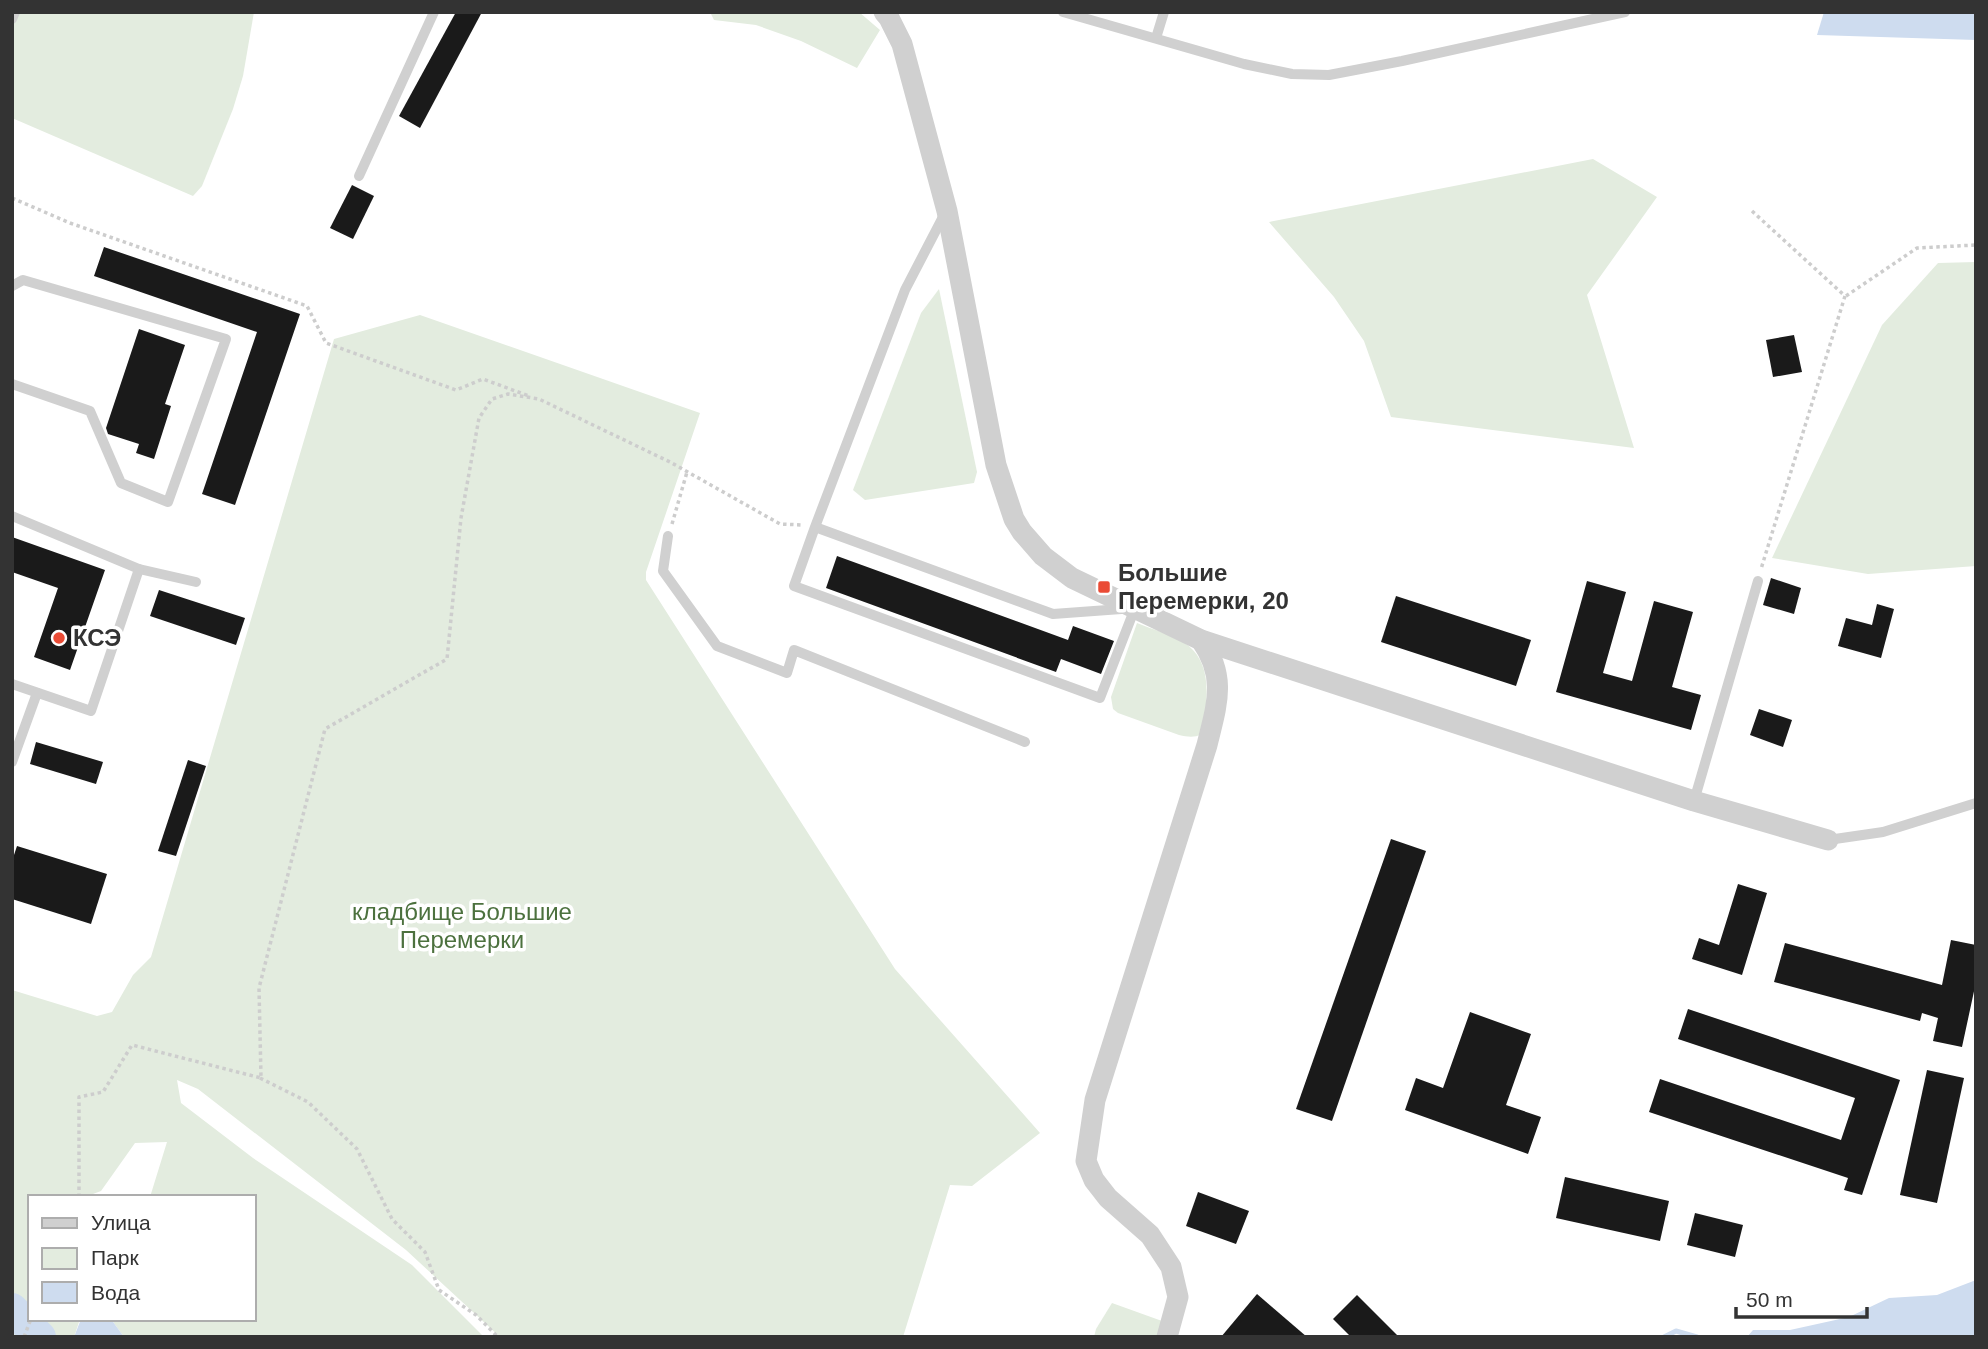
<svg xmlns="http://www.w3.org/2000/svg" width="1988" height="1349" viewBox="0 0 1988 1349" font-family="Arial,sans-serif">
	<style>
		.green { fill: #e3ecdf }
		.water { fill: #cedcef }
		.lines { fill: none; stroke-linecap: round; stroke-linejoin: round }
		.stream { stroke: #cedcef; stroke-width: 5 }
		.river { stroke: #cedcef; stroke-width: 32 }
		.building { fill: #1a1a1a }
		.path { stroke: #cdcdcd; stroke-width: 3.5; stroke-dasharray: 3.5 3.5; stroke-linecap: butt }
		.lane { stroke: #d0d0d0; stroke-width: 10 }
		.street { stroke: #d0d0d0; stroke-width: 21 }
		.poi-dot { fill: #ea4b35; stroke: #fff; stroke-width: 2.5 }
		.labels { text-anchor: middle; stroke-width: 7; stroke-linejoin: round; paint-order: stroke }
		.poi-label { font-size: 24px; font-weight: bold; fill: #333; stroke: #fff; text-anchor: start }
		.park-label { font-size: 24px; fill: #4c713e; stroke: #fff }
	</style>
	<rect width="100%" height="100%" fill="#fff"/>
	<g class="green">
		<path d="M12,12H254L243,76L233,109L202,186L193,196L12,118Z"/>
		<path d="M710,12H859L880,30L857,68L801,41L756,25L714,20Z"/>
		<path d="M1593,159L1657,197L1587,295L1634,448L1391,417L1364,341L1334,297L1269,222Z"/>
		<path d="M1976,262V566L1868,574L1772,558L1882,325L1938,263Z"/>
		<path d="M939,289L977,472L974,483L865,500L853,490L921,313Z"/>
		<path d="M420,315L700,413L646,572V580L895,969L1040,1133L972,1186L950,1185L903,1337H500L406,1250L198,1089L177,1080L181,1103L253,1158L412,1265L484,1337H124L111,1319H254V1197H150L167,1142L135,1143L101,1191L85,1197H30V1319H80L74,1337H12V990L97,1016L112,1012L133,975L151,957L334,339Z"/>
		<path d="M1137,623C1152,629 1169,634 1183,642C1215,661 1207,704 1202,734C1194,738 1188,737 1179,735L1118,713L1113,709L1111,697Z"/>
		<path d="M1112,1303L1162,1321L1158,1337H1094L1096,1329Z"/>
	</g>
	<g class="water">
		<path d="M1824,12H1976V40L1817,35Z"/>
		<path d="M1976,1280V1337H1747L1753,1330H1790L1849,1317L1889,1298L1937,1295Z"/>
		<path d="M81,1319H111L124,1337H74Z"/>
	</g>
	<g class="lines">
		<path class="stream" d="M1664,1337L1676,1331L1697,1337"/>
		<path class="river" d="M12,1309L40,1337"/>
	</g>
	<g class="building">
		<path d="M456,12H482L420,128L399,116Z"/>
		<path d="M352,185L374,196L353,239L330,228Z"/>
		<path d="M104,247L300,314L235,505L202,494L257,332L94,276Z"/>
		<path d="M139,329L185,345L165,404L171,406L154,459L136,453L139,444L108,434L106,428Z"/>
		<path d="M1794,335L1802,372L1773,377L1766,340Z"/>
		<path d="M12,537L105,570L70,670L34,657L58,588L12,572Z"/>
		<path d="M837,556L1068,640L1073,626L1114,641L1101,674L1061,659L1056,672L826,588Z"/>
		<path d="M1771,578L1801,588L1794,614L1763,605Z"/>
		<path d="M1587,581L1626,592L1603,673L1632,681L1654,601L1693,612L1672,687L1701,695L1691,730L1556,692Z"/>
		<path d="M159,590L245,618L236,645L150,616Z"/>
		<path d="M1396,596L1531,640L1516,686L1381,642Z"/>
		<path d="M1877,604L1894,609L1881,658L1838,646L1846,618L1872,625Z"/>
		<path d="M1759,709L1792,720L1783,747L1750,735Z"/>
		<path d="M36,742L103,762L96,784L30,764Z"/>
		<path d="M188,760L206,766L176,856L158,851Z"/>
		<path d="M1391,839L1426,851L1332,1121L1296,1109Z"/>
		<path d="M17,846L107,874L91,924L12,899V861Z"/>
		<path d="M1738,884L1767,893L1742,975L1692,959L1699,938L1719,945Z"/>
		<path d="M1951,940L1976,945V982L1962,1047L1933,1041L1938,1018L1922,1013L1920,1021L1774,982L1785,943L1942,985Z"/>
		<path d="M1688,1009L1900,1080L1862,1195L1844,1190L1848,1178L1649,1112L1660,1079L1841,1140L1855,1098L1678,1039Z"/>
		<path d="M1470,1012L1531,1034L1506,1105L1541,1117L1528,1154L1405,1110L1416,1078L1443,1088Z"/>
		<path d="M1927,1070L1964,1078L1937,1203L1900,1195Z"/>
		<path d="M1565,1177L1669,1201L1660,1241L1556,1218Z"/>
		<path d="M1198,1192L1249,1211L1236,1244L1186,1226Z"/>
		<path d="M1695,1213L1743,1225L1735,1257L1687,1245Z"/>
		<path d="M1257,1294L1307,1337H1221Z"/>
		<path d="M1357,1295L1399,1337H1351L1333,1319Z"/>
	</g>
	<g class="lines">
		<g class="path">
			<path d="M12,198L70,223L307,306L326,343L456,390L483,379L529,396"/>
			<path d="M1752,211L1845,296L1761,569"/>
			<path d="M1846,296L1917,248L1976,245"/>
			<path d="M672,524L687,472"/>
			<path d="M260,1078L308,1102L357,1149L392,1219L425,1252L439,1290L476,1315L498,1337"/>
			<path d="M79,1197V1097L103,1092L132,1045L261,1078L259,988L325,729L447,659L461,518L479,418L492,399L508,394L539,399L670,462L780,524L802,525"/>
			<path d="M24,1337L31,1319"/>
		</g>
		<g class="lane">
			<path d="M1063,12L1244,64L1292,74L1329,75L1402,61L1625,12"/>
			<path d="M12,19L15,12"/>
			<path d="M1156,38L1164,12"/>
			<path d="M359,176L434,12"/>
			<path d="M12,286L23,280L226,339L168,502L121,483L90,411L12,384"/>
			<path d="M12,516L139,569L196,582"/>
			<path d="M815,527L794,586L1100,698L1135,608L1053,614L815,527L905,290L945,213"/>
			<path d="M668,536L663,571L717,646L787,673L794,650L1025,742"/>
			<path d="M12,684L91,711L139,569"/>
			<path d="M12,762L37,693"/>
			<path d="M1694,801L1758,581"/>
			<path d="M1828,840L1883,832L1976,803"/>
		</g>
		<g class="street">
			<path d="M884,12L889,18L902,44L947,211L996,465L1014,519L1022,532L1043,556L1072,578L1201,640L1694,801L1828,840"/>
			<path d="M1167,1337L1178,1297L1171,1267L1150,1235L1108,1198L1094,1180L1086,1161L1095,1100L1207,745C1217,704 1227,677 1201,640"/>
		</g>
	</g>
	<g class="poi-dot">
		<rect x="1097" y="580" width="14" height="14" rx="3.5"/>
		<circle cx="59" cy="638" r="7"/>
	</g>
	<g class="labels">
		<g class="poi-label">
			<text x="1118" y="581">Большие<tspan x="1118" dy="28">Перемерки, 20</tspan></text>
			<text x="73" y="646">КСЭ</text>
		</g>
		<g class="park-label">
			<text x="462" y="920">кладбище Большие<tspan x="462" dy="28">Перемерки</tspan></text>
		</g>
	</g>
	<rect width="1988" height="1349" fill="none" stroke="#333333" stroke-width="28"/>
	<rect x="28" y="1195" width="228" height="126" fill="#ffffff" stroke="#adadad" stroke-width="2"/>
	<rect x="42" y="1218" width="35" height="10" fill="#d0d0d0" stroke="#adadad" stroke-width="2"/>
	<text x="91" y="1230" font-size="21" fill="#333333">Улица</text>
	<rect x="42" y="1248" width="35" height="21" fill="#e3ecdf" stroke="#adadad" stroke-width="2"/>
	<text x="91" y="1265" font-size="21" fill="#333333">Парк</text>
	<rect x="42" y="1282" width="35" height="21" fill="#cedcef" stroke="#adadad" stroke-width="2"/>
	<text x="91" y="1300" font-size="21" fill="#333333">Вода</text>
	<path d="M1736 1307v10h131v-10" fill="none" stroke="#333333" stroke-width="3.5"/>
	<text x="1746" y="1307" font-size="21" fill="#333333" stroke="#ffffff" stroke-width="5" paint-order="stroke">50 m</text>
</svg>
